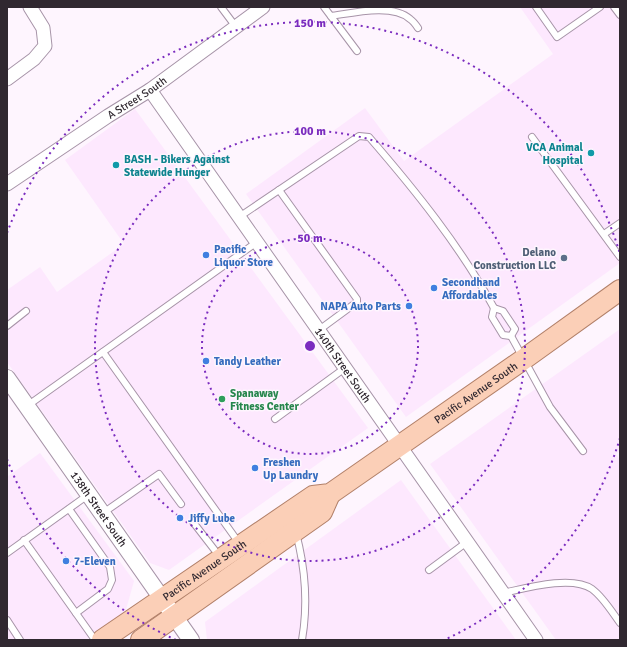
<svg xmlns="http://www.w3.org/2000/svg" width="627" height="647" viewBox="0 0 627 647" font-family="Signika,sans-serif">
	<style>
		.built { fill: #fde8fe }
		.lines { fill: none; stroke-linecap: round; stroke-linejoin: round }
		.service-casing { stroke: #a794a8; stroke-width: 8 }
		.minor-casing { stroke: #a794a8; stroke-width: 15 }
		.tertiary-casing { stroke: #a794a8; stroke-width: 18 }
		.primary-casing { stroke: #b28069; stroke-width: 22 }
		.service { stroke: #fff; stroke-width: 6 }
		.minor { stroke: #fff; stroke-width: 13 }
		.tertiary { stroke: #fff; stroke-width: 16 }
		.primary { stroke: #fbcfb7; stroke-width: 20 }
		.ring { fill: none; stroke: #7b2cbf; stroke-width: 2; stroke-dasharray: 2 4 }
		.culture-dot { fill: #0f9aa8; stroke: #fef5fe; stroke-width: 1.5 }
		.shop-dot { fill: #3f7fe0; stroke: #fef5fe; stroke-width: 1.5 }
		.service-dot { fill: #5c6f8a; stroke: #fef5fe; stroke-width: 1.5 }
		.leisure-dot { fill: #2e9e5b; stroke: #fef5fe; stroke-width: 1.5 }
		.labels { text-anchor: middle; stroke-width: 3; stroke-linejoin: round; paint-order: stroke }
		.street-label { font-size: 11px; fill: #302830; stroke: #fef5fe }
		.culture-label { font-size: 11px; font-weight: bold; fill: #0d838f; stroke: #fef5fe; text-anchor: end }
		.shop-label { font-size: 11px; font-weight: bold; fill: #366cbe; stroke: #fef5fe; text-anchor: start }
		.service-label { font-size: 11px; font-weight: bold; fill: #4e5e75; stroke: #fef5fe; text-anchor: end }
		.leisure-label { font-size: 11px; font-weight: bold; fill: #27864d; stroke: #fef5fe; text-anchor: start }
		.centre { fill: #7b2cbf; stroke: #fef5fe; stroke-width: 2 }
		.ring-label { font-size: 12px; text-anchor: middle; font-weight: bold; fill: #7b2cbf; stroke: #fef5fe; stroke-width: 3; stroke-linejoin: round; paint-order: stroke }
	</style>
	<rect width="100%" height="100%" fill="#fef5fe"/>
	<g class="built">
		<path d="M520,7H620V263L406,417L246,194L365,108L404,161L553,54Z"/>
		<path d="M135,109L368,428L169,570L150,563L7,362V290L40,267L57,292L124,244L65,160Z"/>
		<path d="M620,329V451L616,454L620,460V640H556L430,464Z"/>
		<path d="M40,453L134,581L125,613L86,640H7V477Z"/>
		<path d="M401,480L516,640H207L205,622Z"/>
	</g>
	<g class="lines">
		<g class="service-casing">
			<g id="service">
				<path d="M221,7L236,27"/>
				<path d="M324,7L357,51"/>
				<path d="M536,7L557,37L600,7"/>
				<path d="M614,7L620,15"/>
				<path d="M331,16C352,13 393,3 410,19C413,21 416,25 418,28"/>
				<path d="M532,137L620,257"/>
				<path d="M279,190L357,299V302L319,330"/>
				<path d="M239,217L359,136L369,137C415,190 460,246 494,308"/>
				<path d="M604,234L620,223"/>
				<path d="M494,308L503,311L515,329L511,336L503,335L492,317Z"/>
				<path d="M7,326L26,311"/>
				<path d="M511,336L550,407L583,451"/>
				<path d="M103,352L239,543"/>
				<path d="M27,406L257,242"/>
				<path d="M275,419L345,368"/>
				<path d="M69,509L110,567L112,580L108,589L76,613"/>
				<path d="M103,513L159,474L181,504"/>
				<path d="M193,522L220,557"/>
				<path d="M296,533C305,567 308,605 302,640"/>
				<path d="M24,540L95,640"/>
				<path d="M7,553L88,495"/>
				<path d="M429,570L467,542"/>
				<path d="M503,593C526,588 572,575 592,589C603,597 612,612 620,623"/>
				<path d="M7,620L20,640"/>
			</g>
		</g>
		<g class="minor-casing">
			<g id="minor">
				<path d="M7,79L34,59L45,46L43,28L30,7"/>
				<path id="s1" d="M150,90L536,640"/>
				<path id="s2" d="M7,184L108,116L150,90L263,7"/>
			</g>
		</g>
		<g class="tertiary-casing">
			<g id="tertiary">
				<path id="s3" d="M7,378L191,640"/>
			</g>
		</g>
		<g class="primary-casing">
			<g id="primary">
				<path id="s4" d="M102,640L313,496L330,494L524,359L620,290"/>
				<path d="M141,640L322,512L330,494"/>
			</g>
		</g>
		<use href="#service" class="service"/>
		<use href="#minor" class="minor"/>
		<use href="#tertiary" class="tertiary"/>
		<use href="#primary" class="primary"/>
	</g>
	<g class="ring">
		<circle cx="310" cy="346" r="108"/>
		<circle cx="310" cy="346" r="215"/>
		<path d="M620 438A323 323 0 0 1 444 640M176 640A323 323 0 0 1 7 459M7 233A323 323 0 0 1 620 254"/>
	</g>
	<g class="culture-dot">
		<circle cx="591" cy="153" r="4"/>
		<circle cx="116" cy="165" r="4"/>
	</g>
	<g class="shop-dot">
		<circle cx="206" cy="255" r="4"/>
		<circle cx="434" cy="288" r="4"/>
		<circle cx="409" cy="306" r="4"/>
		<circle cx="206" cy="361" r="4"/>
		<circle cx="255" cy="468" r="4"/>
		<circle cx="180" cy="518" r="4"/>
		<circle cx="66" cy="561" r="4"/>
	</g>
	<circle class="service-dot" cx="564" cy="258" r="4"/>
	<circle class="leisure-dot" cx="222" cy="399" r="4"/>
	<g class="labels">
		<g class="street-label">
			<text dy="4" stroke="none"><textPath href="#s2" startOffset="156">A Street South</textPath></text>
			<text dy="4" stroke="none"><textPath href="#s1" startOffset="336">140th Street South</textPath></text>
			<text dy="4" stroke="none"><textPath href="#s4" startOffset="450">Pacific Avenue South</textPath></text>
			<text dy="4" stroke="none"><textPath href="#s3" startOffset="160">138th Street South</textPath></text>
			<text dy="4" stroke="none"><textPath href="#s4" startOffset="124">Pacific Avenue South</textPath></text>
		</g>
		<g class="culture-label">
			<text x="583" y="151">VCA Animal<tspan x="583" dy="13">Hospital</tspan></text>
			<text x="124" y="163" text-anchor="start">BASH - Bikers Against<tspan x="124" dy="13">Statewide Hunger</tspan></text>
		</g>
		<g class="shop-label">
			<text x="214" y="253">Pacific<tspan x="214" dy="13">Liquor Store</tspan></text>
			<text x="442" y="286">Secondhand<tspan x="442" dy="13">Affordables</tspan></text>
			<text x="401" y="310" text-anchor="end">NAPA Auto Parts</text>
			<text x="214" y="365">Tandy Leather</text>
			<text x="263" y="466">Freshen<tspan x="263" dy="13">Up Laundry</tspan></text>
			<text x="188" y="522">Jiffy Lube</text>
			<text x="74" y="565">7-Eleven</text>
		</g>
		<g class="service-label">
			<text x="556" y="256">Delano<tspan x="556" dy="13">Construction LLC</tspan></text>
		</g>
		<g class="leisure-label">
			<text x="230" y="397">Spanaway<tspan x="230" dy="13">Fitness Center</tspan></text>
		</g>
	</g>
	<circle cx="310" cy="346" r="6" class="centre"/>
	<g class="ring-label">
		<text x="310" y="27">150 m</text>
		<text x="310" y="135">100 m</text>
		<text x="310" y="242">50 m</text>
	</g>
	<rect width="627" height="647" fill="none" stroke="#302830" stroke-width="16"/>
</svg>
